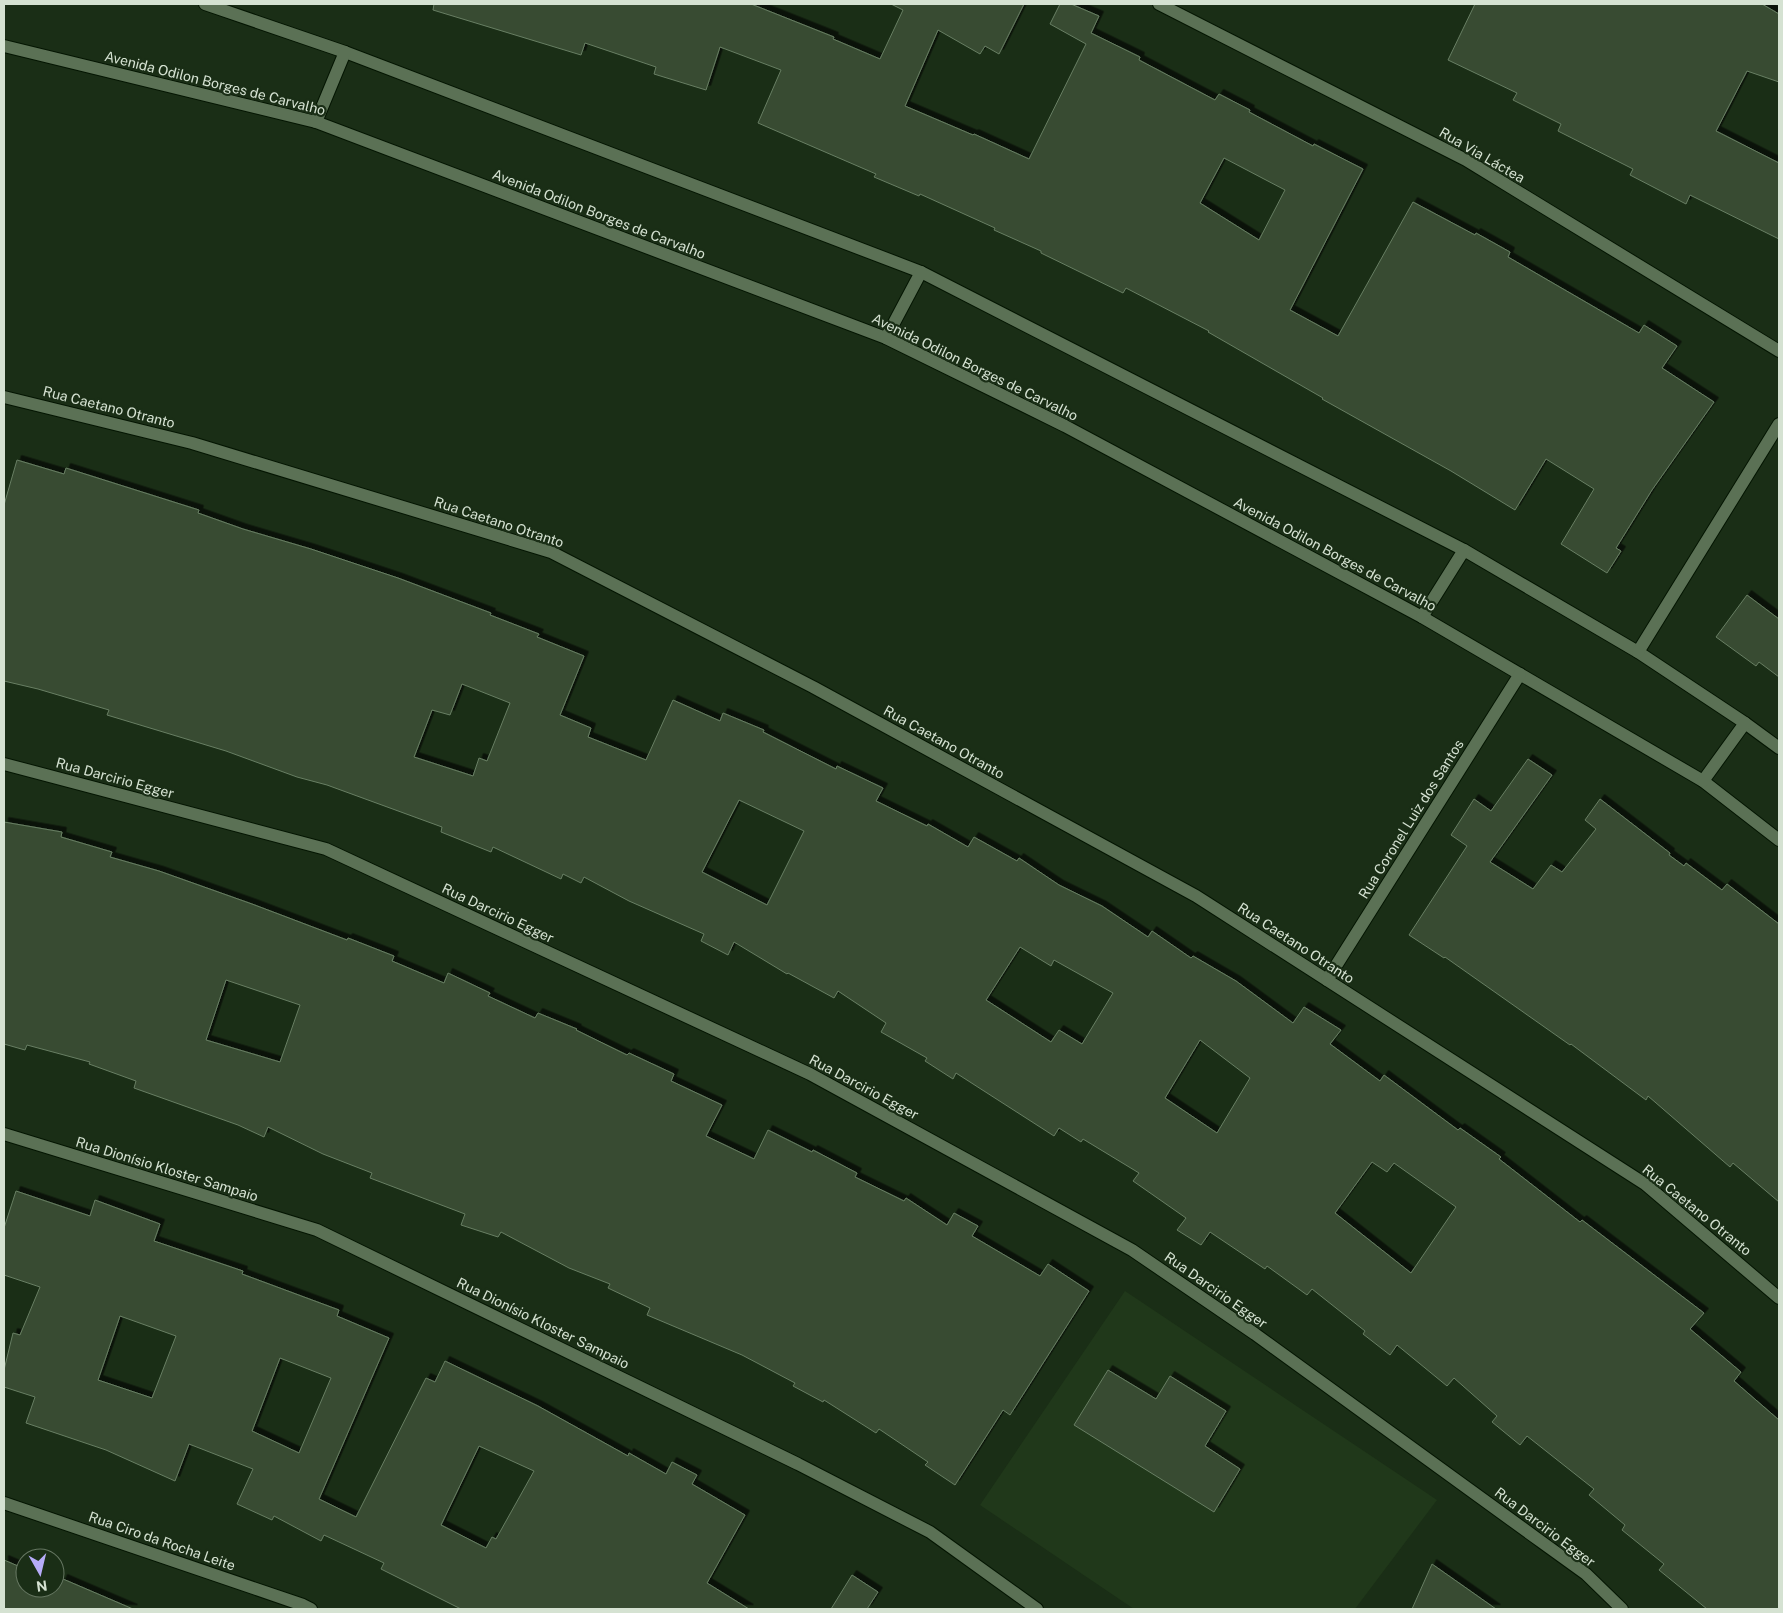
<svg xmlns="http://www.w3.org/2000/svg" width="1783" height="1613" viewBox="0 0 1783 1613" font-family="'Public Sans',sans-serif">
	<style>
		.built { fill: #20381a }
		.building { fill: #374c32; stroke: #687e63; fill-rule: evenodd; filter: url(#shadow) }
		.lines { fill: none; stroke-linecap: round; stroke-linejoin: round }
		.minor-casing { stroke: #041502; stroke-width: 14 }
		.minor { stroke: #5b7155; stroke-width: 12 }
		.labels { text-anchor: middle; stroke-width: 4.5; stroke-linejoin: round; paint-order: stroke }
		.street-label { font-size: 14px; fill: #d5e2d2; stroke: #1a2e16 }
	</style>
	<defs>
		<filter id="shadow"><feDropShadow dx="4.5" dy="-4.5" stdDeviation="0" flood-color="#0009"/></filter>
	</defs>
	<rect width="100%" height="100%" fill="#1a2e16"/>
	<path class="built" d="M1125,1291L1437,1500L1355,1609H1134L980,1505Z"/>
	<g class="building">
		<path d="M434,4H751L834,37L833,39L880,59L903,10L891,4H1024L999,54L985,46L980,54L938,30L905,106L973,135L974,134L1029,159L1086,44L1050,24L1060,4H1071L1099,16L1091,33L1140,57L1139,60L1215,100L1219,94L1250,110L1249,112L1313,146L1314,144L1363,169L1290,310L1338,336L1413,202L1475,235L1476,233L1510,252L1508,257L1639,333L1644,325L1677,346L1662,368L1714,402L1652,490L1616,548L1621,551L1607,573L1561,544L1594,489L1546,459L1515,510L1451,471L1322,399L1323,398L1208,332L1209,331L1126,288L1123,293L1041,253V251L994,230L995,228L920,194L919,196L874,177L876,174L758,123L781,70L720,47L706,90L654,74L656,67L585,43L581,55L433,10ZM1224,158L1285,190L1259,240L1200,203Z"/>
		<path d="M1475,4H1762L1779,14V82L1747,71L1716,131L1779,163V239L1690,195L1686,204L1630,175L1633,169L1558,131L1561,124L1513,100L1517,93L1448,60Z"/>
		<path d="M17,460L64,474L66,468L199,510L198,513L243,529L311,549L398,578L491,613L490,615L539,634L537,637L584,656L560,715L591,728L588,737L646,760L673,700L720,721L723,713L764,730L763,732L836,769L837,766L883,788L876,801L927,826L928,824L968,847L974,837L1017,861L1019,858L1059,885L1102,906L1148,937L1152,931L1191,958L1193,956L1236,981L1293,1023L1304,1007L1341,1030L1330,1044L1380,1081L1384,1075L1458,1130L1460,1128L1501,1157L1499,1159L1580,1222L1582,1220L1704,1313L1690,1329L1741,1372L1734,1381L1779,1420V1609H1707L1659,1570L1664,1564L1622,1530L1625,1525L1589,1495L1594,1489L1527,1436L1520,1445L1492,1422L1497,1416L1454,1378L1447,1386L1397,1345L1390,1355L1363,1334L1365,1331L1312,1289L1307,1295L1267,1266L1265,1269L1210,1232L1201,1245L1177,1230L1186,1218L1133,1181L1139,1173L1083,1139L1081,1142L1059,1128L1054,1136L956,1073L953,1079L925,1061L927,1058L881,1032L886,1023L838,991L834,998L788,973L787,974L734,942L728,955L701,941L704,934L629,901L584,877L581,883L563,874L561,879L493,847L491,852L441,832L442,827L327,785L297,777L226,751L107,715L109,710L38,689L4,681V505ZM462,684L510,703L487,761L479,758L473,776L414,757L432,710L450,715ZM739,800L804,831L767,905L702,872ZM1020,947L1051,966L1054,960L1113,993L1082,1044L1059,1030L1051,1042L986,1000ZM1200,1040L1250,1078L1217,1133L1165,1098ZM1372,1162L1387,1172L1394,1163L1456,1207L1411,1273L1335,1213Z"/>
		<path d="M1747,595L1779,619V677L1759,662L1756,666L1716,637Z"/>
		<path d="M1528,759L1552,775L1490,862L1533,889L1551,865L1562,872L1596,829L1585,820L1600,799L1670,853L1669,855L1684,866L1686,863L1722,890L1727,884L1779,924V1202L1733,1163L1730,1167L1648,1096L1646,1100L1571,1044L1570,1045L1445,957L1444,958L1409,935L1467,846L1451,835L1474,799L1491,811Z"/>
		<path d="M4,822L62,832L61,837L112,852L110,857L159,871L252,904L347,940L348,938L394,956L392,961L444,983L448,973L490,993L488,996L535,1018L538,1013L577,1029L576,1030L627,1055L629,1053L674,1074L671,1081L722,1105L706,1136L754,1159L768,1130L812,1152L813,1150L857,1173L855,1177L904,1201L906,1198L947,1225L954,1213L978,1226L972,1236L1040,1276L1048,1264L1089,1291L1010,1415L1003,1410L955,1485L925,1465L928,1462L879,1429L876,1433L824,1400L823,1402L793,1386L795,1383L742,1355L647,1315L650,1308L608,1288L610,1284L569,1268L501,1232L498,1237L461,1225L465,1214L370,1178L372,1173L323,1154L268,1127L264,1137L238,1125L134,1088L136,1081L89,1064L90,1062L27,1045L25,1050L4,1044ZM226,980L300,1005L280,1062L206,1040Z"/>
		<path d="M16,1191L90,1216L95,1200L160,1224L154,1241L243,1271L242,1274L339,1310L337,1316L389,1338L319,1499L356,1517L426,1378L435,1382L445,1361L538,1406L628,1456L629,1453L666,1474L672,1462L697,1475L692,1484L745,1515L707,1583L749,1609H461L381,1569L384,1563L324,1535L321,1541L274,1516L272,1520L237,1504L253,1469L189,1444L175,1481L106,1450L26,1423L35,1397L4,1387V1370L13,1333L20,1335L40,1287L4,1275V1228ZM120,1316L176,1336L152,1398L98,1380ZM280,1358L331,1378L299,1453L252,1431ZM479,1446L534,1471L496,1539L492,1537L486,1548L441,1525Z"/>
		<path d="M1108,1370L1156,1399L1170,1376L1226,1411L1205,1446L1240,1469L1214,1512L1074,1425Z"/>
		<path d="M4,1560L25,1569V1588H55V1581L61,1584L63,1579L133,1609H4Z"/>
		<path d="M1432,1564L1496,1609H1412Z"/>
		<path d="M852,1575L878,1592L867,1609H831Z"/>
	</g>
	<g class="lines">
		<g class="minor-casing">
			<g id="minor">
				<path d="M205,4L345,52L921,272L1464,550L1638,652L1745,723L1779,748"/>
				<path d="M1159,4L1466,160L1779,351"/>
				<path d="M4,46L316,122L886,338L1065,426L1422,617L1703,781L1779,840"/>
				<path d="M316,122L345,52"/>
				<path d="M886,338L921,272"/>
				<path d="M4,397L192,443L551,552L813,687L1196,896L1645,1184L1779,1298"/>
				<path d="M1422,617L1464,550"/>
				<path d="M1638,652L1779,424"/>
				<path d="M4,764L326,849L810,1074L1132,1250L1255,1334L1543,1543L1586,1574L1622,1609"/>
				<path d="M1703,781L1745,723"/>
				<path d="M1327,980L1520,674"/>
				<path d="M4,1134L317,1230L798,1464L930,1532L1037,1609"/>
				<path d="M4,1503L303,1605L311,1609"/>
			</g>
		</g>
		<use href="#minor" class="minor"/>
	</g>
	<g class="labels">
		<g class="street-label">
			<text transform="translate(215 83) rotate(14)" y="5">Avenida Odilon Borges de Carvalho</text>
			<text transform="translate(1482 155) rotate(30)" y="5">Rua Via Láctea</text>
			<text transform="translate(599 214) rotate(21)" y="5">Avenida Odilon Borges de Carvalho</text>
			<text transform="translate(975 367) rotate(26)" y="5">Avenida Odilon Borges de Carvalho</text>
			<text transform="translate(109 407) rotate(14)" y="5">Rua Caetano Otranto</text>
			<text transform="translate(499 522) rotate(18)" y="5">Rua Caetano Otranto</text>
			<text transform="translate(1335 554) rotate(28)" y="5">Avenida Odilon Borges de Carvalho</text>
			<text transform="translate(944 742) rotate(29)" y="5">Rua Caetano Otranto</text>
			<text transform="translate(115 778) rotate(15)" y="5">Rua Darcirio Egger</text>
			<text transform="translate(1411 819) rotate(-58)" y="5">Rua Coronel Luiz dos Santos</text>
			<text transform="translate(498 913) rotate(25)" y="5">Rua Darcirio Egger</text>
			<text transform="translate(1296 943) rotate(33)" y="5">Rua Caetano Otranto</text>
			<text transform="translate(864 1087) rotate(28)" y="5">Rua Darcirio Egger</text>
			<text transform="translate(167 1169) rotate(17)" y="5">Rua Dionísio Kloster Sampaio</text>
			<text transform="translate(1697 1210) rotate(39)" y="5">Rua Caetano Otranto</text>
			<text transform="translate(1216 1290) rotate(35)" y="5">Rua Darcirio Egger</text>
			<text transform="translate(543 1323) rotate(26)" y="5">Rua Dionísio Kloster Sampaio</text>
			<text transform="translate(1545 1527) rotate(37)" y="5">Rua Darcirio Egger</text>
			<text transform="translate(162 1541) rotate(19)" y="5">Rua Ciro da Rocha Leite</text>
		</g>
	</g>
	<rect width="1783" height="1613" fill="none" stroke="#d5e2d2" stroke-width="10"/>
	<g transform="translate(40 1573) rotate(172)"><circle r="24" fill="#1a2e16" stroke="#657661"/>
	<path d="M0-4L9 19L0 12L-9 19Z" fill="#b6acf8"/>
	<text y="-8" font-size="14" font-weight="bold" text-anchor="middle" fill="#d5e2d2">N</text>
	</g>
</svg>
